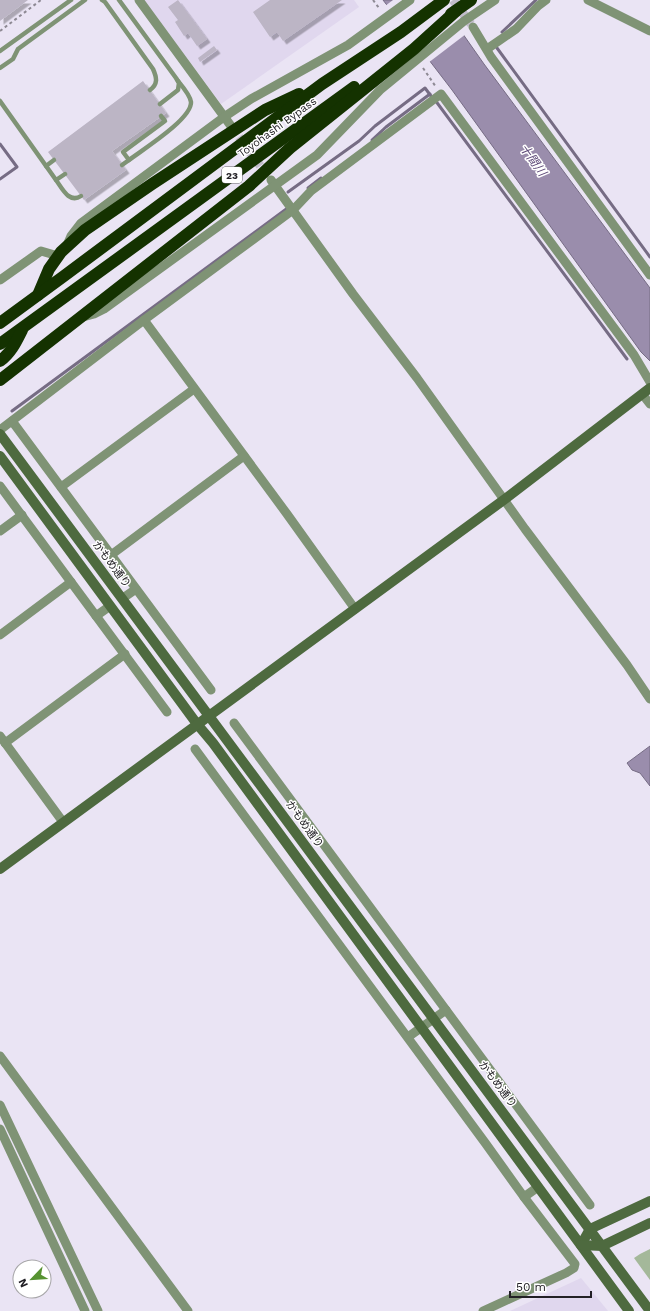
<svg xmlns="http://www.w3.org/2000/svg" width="650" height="1311" viewBox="0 0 650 1311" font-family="'Work Sans','Noto Sans JP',sans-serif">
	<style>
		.built { fill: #e0d7ee }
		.forest { fill: #a4b89a }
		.water { fill: #9a8dac; stroke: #766c84 }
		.pier { fill: #eae4f4 }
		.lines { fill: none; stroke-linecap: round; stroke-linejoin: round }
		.stream { stroke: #766c84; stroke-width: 3 }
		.building { fill: #bcb5c5; filter: url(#shadow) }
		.street-tunnel { stroke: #c2bdcb; stroke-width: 9; stroke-dasharray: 9 4.5; stroke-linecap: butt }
		.path { stroke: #8d8993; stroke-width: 2; stroke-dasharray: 3 3; stroke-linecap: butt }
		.lane { stroke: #7f9375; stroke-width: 4.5 }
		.street { stroke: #7f9375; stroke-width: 9 }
		.secondary { stroke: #4e6a3f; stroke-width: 10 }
		.highway { stroke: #143200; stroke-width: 12 }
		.labels { text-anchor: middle; stroke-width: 3; stroke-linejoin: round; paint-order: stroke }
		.shield { fill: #fff; stroke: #646366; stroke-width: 1 }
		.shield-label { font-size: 10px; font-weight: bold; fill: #222025 }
		.street-label { font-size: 11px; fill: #222025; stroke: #fff }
		.water-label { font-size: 12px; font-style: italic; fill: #5e4a78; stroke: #fff }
	</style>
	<defs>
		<filter id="shadow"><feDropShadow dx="3.5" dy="3.5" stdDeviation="0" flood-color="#0004"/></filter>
	</defs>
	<rect width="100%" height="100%" fill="#eae4f4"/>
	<g class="built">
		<path d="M144,0H354L359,7L221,104Z"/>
		<path d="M581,1278L608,1311H510Z"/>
	</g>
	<path class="forest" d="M650,1249V1280L634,1258L640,1254Z"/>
	<g class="water">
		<path d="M383,0H439L484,64L650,288V361L641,352L452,90Z"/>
		<path d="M650,746V786L640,773L632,770L627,763Z"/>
	</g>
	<path class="pier" d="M393,0H442L466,34L428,63L385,6Z"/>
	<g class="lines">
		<g class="stream">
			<path d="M502,32L536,0"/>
			<path d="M497,48L650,257"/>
			<path d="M435,100L627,359"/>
			<path d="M372,140L386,127L430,94"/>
			<path d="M0,144L17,167L0,179"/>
			<path d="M308,188L321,178"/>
			<path d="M288,192L359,141L375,126L425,88L431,96"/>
			<path d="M12,411L289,207"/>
		</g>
	</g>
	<g class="building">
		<path d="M0,0H28L0,21Z"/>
		<path d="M178,0L207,39L197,46L188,33L184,36L175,22L178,20L168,7Z"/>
		<path d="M270,0H342L283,41L277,32L270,37L253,12Z"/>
		<path d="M214,46L217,50L200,62L198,58Z"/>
		<path d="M143,81L166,113L112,151L126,170L84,200L48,152Z"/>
	</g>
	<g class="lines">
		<g class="street-tunnel">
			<path d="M453,0L471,24"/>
			<path d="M231,126L267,175"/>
		</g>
		<g class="path">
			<path d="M373,0L379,8"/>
			<path d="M0,31L41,0"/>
			<path d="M423,68L436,87"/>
		</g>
		<g class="lane">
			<path d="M102,0L105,2L153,69C157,78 158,84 150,90"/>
			<path d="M119,0L176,78L179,83L178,90L160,104"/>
			<path d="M0,51L71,0"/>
			<path d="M0,68L13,59L18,49L85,0"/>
			<path d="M0,101L56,180L65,174"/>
			<path d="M129,160C142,150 192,119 191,102C190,95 183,87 178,81"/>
			<path d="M122,165L129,160L123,152L165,121L161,116"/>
			<path d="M46,166L54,160"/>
			<path d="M56,180C62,188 69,204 81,196"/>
		</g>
		<g class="street">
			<path d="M139,0L231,126"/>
			<path d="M588,0L650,31"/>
			<path d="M473,27L491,57L650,275"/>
			<path d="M487,49L516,29L538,6L546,0"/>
			<path d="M271,180L353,294L417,378L525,529L627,665L650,699"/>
			<path d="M68,243L71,236L81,223L224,117L251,99L348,45L410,0"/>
			<path d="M0,280L41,251L58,256"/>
			<path d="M83,317L94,314L104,309L317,155L380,90L464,21L495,0"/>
			<path d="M144,320L287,514L355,609"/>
			<path d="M643,395L650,404"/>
			<path d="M12,421L211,690"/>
			<path d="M0,430L144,320L293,210L311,191L441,94L634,355L650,382"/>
			<path d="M0,486L167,712"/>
			<path d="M61,487L194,389"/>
			<path d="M0,531L22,515"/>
			<path d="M111,555L244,456"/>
			<path d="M123,598L136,589"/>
			<path d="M96,616L110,606"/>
			<path d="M0,635L71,582"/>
			<path d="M234,723L590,1205"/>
			<path d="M0,736L63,822"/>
			<path d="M5,743L125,654"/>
			<path d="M195,749L486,1144L524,1197L575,1264L574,1268L566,1273L483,1311"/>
			<path d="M408,1037L446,1010"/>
			<path d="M0,1056L188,1311"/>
			<path d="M0,1105L98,1311"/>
			<path d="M0,1129L85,1311"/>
			<path d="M524,1197L538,1187"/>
		</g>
		<g class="secondary">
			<path d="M0,434L650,1311"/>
			<path d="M0,456L197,724L213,743L629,1311"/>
			<path d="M0,869L505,499L650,388"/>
			<path d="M581,1245L590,1229L650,1201"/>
			<path d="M581,1245L602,1246L650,1223"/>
		</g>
		<g class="highway">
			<path d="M451,14L471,0"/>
			<path d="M38,295L49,269L61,252L85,230L152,184L265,110L299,94"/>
			<path d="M0,323L64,276L322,84L401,32L444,0"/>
			<path d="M0,344L354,87"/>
			<path d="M0,361C11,353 16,342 22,330"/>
			<path d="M0,380L249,186L290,148L414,49L456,11"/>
		</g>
	</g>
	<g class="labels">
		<rect class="shield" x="222" y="167" width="20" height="16" rx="3"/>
		<g class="shield-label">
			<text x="232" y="179">23</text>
		</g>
		<g class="street-label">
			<text transform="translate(277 127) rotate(-36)" y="4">Toyohashi Bypass</text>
			<text transform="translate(112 564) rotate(53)" y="4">かもめ通り</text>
			<text transform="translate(305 824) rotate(54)" y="4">かもめ通り</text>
			<text transform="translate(498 1084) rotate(53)" y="4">かもめ通り</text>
		</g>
		<g class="water-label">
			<text transform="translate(533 160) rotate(54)" y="4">十間川</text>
		</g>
	</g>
	<g transform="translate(32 1279) rotate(245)"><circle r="19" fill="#ffffff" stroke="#a7a6a8"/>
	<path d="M0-3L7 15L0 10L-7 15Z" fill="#569231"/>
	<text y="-6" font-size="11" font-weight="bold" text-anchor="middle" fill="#222025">N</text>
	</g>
	<path d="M510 1291v6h81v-6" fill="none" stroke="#222025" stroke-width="2"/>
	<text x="516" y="1291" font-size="12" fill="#222025" stroke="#ffffff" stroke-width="3" paint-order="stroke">50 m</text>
</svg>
